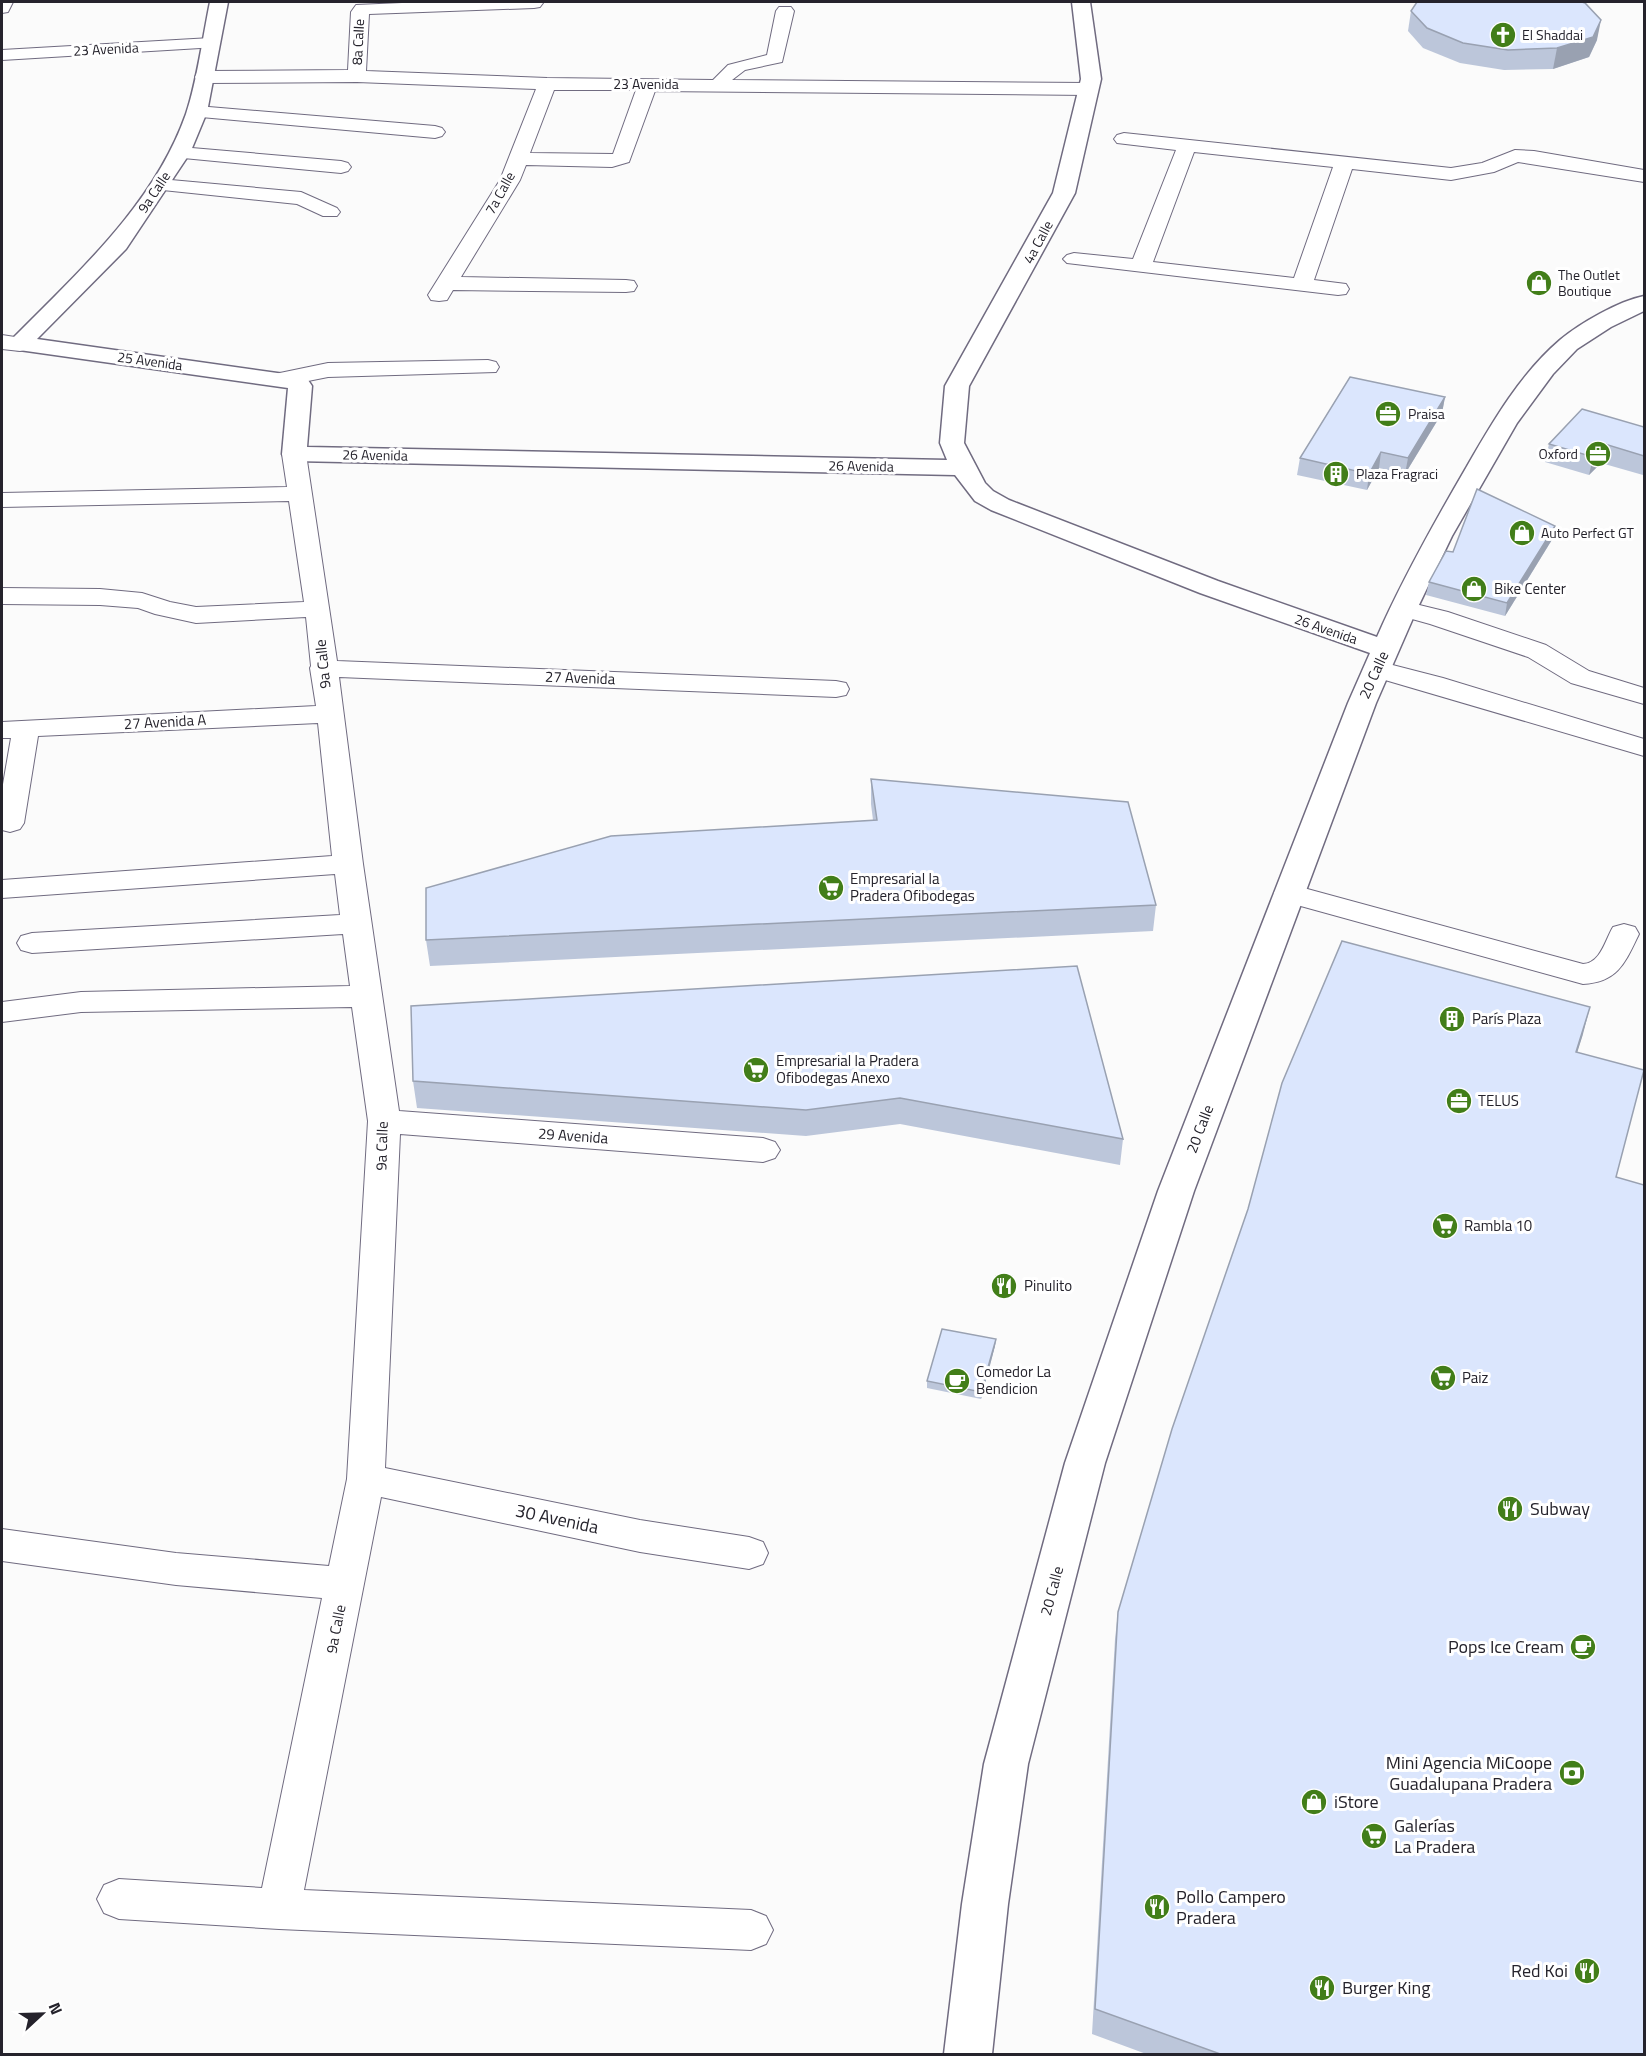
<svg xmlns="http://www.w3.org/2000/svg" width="1646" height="2056" viewBox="0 0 1646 2056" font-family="'Titillium Web',sans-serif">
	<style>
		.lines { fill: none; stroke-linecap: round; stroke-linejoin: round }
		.street-casing { stroke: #706b80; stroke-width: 2 }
		.secondary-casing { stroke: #706b80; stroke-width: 3 }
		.street { fill: #fff; fill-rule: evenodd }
		.secondary { fill: #fff; fill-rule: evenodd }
		.wall { fill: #bcc6da }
		.shaded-wall { fill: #99a1b1 }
		.building { fill: #dbe6fd; stroke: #99a1b1; stroke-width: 1.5 }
		.labels { text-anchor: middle; stroke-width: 6; stroke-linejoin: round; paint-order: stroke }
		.far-poi-label { font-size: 14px; fill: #25232c; stroke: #fff; text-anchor: start }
		.far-street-label { font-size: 14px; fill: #25232c; stroke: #fff }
		.poi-label { font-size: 15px; fill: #25232c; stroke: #fff; text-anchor: start }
		.street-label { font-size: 15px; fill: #25232c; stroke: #fff }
		.near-poi-label { font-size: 18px; fill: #25232c; stroke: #fff; text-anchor: start }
		.near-street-label { font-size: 18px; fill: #25232c; stroke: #fff }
	</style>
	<rect width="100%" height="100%" fill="#fbfbfb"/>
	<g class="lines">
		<g class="street-casing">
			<g id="street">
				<path d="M2,2H13L8,12L2,13Z"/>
				<path d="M425,2L543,3L540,7L534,8L369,14L366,71L547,78L713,80L728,65L767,55L776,11L779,7H791L794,11L782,62L745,70L732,80L1088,83L1095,85L1097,89L1095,93L1088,95L655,91L629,162L612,167L526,165L520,180L461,277L626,280L634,281L637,286L634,291L626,292L453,290L447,300L439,301L431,300L428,295L500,180L536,89L357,82L204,83L197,81L195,77L197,73L204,71L348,70L351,12L356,5ZM554,90H636L613,154L530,153Z"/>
				<path d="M211,38L217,39L220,43L217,47L2,60V50Z"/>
				<path d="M197,106L435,126L442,128L445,132L442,136L435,138L190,116L187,112L190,108Z"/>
				<path d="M1124,133L1451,168L1482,163L1515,150L1534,151L1644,170V182L1518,162L1494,172L1451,180L1352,169L1314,280L1346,284L1349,289L1346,294L1338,295L1067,263L1063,259L1067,255L1074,253L1133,259L1176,150L1117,143L1114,139L1117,135ZM1194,152L1333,167L1294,278L1153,262Z"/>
				<path d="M180,147L341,161L348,163L351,167L348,171L341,173L173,157L170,153L173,149Z"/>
				<path d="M160,179L301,192L337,208L340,212L337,216H323L297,204L153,189L150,185L153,181Z"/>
				<path d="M2,335L28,339L31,344L28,349L20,351L2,349Z"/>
				<path d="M488,360L496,362L499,367L496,372L328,377L283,386L275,384L272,379L275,374L328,363Z"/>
				<path d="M294,447L302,449L306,454L337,661L836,681L846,683L849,689L846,695L836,697L339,677L363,864L399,1111L763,1138L775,1142L780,1150L775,1158L763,1162L400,1134L385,1468L640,1520L749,1537L763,1542L768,1553L763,1564L749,1569L640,1552L381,1497L304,1890L751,1910L766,1916L773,1930L766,1944L751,1950L279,1929L119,1919L104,1913L97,1899L104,1885L119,1879L262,1888L322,1598L176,1585L2,1561V1529L176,1553L329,1566L347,1479L368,1121L352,1007L81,1012L2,1022V1002L81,992L350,986L343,934L32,953L21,950L17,943L21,936L32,933L340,915L335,874L2,898V880L332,856L318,723L38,736L24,823L20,829L10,832L2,830V790L11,738H2V722L316,706L310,668L311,666L306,617L196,623L155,614L138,608L100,605L2,604V588L100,589L142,593L170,602L196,607L304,602L289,501L2,507V493L287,487L282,454L286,449Z"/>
				<path d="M1403,601L1448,612L1546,645L1589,671L1644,688V704L1571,683L1528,657L1430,624L1394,614L1390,609L1394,604Z"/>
				<path d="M1377,661L1443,678L1644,739V756L1368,675L1364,669L1368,663Z"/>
				<path d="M1289,884L1583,964C1601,963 1605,940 1613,927L1624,924L1635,927L1639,934C1625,963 1618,982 1583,984L1279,900L1274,893L1279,886Z"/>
			</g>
		</g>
		<g class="secondary-casing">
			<path id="secondary" d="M210,2H228L207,112L190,153L126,249L37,339L306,377L312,386L307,447L947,460L940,443L945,386L1053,193L1081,79L1072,2H1090L1101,79L1075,193L969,386L964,443L985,483L993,491L1009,500L1218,581L1377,637C1403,578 1434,523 1466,468C1492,423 1520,374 1560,340C1580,323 1619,301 1644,296V311L1611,327L1577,349L1553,374L1517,423L1452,536L1417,609L1376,703L1194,1191L1105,1463L1028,1764L1008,1904L992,2054H944L962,1904L984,1764L1065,1463L1158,1191L1348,703L1370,653L1200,593L991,510L975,501L955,475L294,461L285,459L282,454L288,388L12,349L8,344L12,339C78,272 154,205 186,114C197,82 203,36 210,2Z"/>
		</g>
		<use href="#street" class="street"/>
		<use href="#secondary" class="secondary"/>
	</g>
	<g class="wall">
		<path d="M1411,11L1597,40L1589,57L1553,69L1504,70L1460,63L1423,48L1408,31Z"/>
		<path d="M1445,397L1442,413L1405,474L1379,468L1367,490L1297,475L1300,458Z"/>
		<path d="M1644,427V473L1643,475L1601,463L1589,475L1545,462L1549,444Z"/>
		<path d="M1553,538L1505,616L1426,595L1429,582L1453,552Z"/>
		<path d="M871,779L1156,905L1153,931L430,966L426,940L873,820L871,804Z"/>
		<path d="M411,1006L1123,1139L1120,1165L900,1124L806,1136L417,1108L413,1081Z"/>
		<path d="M1583,1034L1577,1052L1616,1177L1644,2055H1149L1092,2034L1115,1639L1118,1612Z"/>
		<path d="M996,1339L995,1346L981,1399L927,1388V1381Z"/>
	</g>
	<g class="shaded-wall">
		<path d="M1601,20L1597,40L1589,57L1553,69L1557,48Z"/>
		<path d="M1445,397L1442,413L1405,474L1408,458Z"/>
		<path d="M1605,444L1601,463L1589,475L1593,457Z"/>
		<path d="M1381,452L1379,468L1367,490L1369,474Z"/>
		<path d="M1555,526L1553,538L1505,616L1507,603Z"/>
		<path d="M1590,1007L1583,1034L1569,1079L1576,1052Z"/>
		<path d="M996,1339L995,1346L981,1399V1392Z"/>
	</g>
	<g class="building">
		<path d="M1417,2H1582L1585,3L1601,20L1593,37L1557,48L1508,50L1463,43L1427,28L1411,11Z"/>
		<path d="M1350,377L1445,397L1408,458L1381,452L1369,474L1300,458Z"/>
		<path d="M1582,409L1644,427V456L1605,444L1593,457L1549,444Z"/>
		<path d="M1477,489L1555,526L1507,603L1429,582L1446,551L1453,552Z"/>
		<path d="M871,779L1128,802L1156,905L426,940V888L611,836L877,820Z"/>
		<path d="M1342,941L1590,1007L1576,1052L1644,1070L1616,1177L1644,1185V2055H1223L1095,2009L1118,1612L1172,1429L1248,1209L1282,1083Z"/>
		<path d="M1077,966L1123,1139L900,1098L806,1110L413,1081L411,1006Z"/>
		<path d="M942,1329L996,1339L981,1392L927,1381Z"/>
	</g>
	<defs>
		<g id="church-disc" transform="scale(1.35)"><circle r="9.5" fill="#427e19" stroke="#fff"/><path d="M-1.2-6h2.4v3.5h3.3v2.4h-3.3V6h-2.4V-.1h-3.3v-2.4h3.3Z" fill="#fff"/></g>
		<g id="shop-disc" transform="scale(1.35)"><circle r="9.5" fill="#427e19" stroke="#fff"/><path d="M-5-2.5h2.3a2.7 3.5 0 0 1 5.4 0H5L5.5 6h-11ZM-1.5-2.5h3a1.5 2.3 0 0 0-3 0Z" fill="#fff"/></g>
		<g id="office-disc" transform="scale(1.35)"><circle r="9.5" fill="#427e19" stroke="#fff"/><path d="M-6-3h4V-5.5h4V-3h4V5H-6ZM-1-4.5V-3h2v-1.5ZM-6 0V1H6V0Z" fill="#fff"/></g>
		<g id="building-disc" transform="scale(1.35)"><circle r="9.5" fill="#427e19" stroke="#fff"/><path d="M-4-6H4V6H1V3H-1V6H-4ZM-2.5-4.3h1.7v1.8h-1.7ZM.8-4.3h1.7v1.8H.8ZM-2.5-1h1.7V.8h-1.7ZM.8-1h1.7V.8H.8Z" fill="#fff"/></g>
		<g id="supermarket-disc" transform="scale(1.35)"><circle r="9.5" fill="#427e19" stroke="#fff"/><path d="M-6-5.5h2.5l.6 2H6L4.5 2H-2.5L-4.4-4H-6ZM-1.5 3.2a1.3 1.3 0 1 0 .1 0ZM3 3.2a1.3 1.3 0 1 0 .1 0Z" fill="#fff"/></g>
		<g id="restaurant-disc" transform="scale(1.35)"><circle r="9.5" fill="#427e19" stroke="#fff"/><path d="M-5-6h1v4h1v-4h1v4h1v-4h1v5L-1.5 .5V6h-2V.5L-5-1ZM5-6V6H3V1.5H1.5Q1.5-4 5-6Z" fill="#fff"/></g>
		<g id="cafe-disc" transform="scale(1.35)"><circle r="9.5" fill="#427e19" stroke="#fff"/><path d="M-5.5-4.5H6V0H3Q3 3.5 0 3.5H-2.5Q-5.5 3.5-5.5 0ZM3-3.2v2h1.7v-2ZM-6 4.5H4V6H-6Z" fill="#fff"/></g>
		<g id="bank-disc" transform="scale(1.35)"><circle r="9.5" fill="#427e19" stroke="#fff"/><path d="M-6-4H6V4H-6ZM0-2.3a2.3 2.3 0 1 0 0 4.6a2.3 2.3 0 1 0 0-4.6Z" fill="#fff"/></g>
	</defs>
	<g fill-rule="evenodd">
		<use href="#church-disc" x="1503" y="35"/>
		<use href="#shop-disc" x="1539" y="283"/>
		<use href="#office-disc" x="1388" y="414"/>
		<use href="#office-disc" x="1598" y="454"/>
		<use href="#building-disc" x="1336" y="474"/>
		<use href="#shop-disc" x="1522" y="533"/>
		<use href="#shop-disc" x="1474" y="589"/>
		<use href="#supermarket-disc" x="831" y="888"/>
		<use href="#building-disc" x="1452" y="1019"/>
		<use href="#supermarket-disc" x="756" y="1070"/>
		<use href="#office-disc" x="1459" y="1101"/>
		<use href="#supermarket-disc" x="1445" y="1226"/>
		<use href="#restaurant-disc" x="1004" y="1286"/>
		<use href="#supermarket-disc" x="1443" y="1378"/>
		<use href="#cafe-disc" x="957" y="1381"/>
		<use href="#restaurant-disc" x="1510" y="1509"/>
		<use href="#cafe-disc" x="1583" y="1647"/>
		<use href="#bank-disc" x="1572" y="1773"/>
		<use href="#shop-disc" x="1314" y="1802"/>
		<use href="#supermarket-disc" x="1374" y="1836"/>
		<use href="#restaurant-disc" x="1157" y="1907"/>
		<use href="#restaurant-disc" x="1587" y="1971"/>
		<use href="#restaurant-disc" x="1322" y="1988"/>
	</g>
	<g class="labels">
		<g class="far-poi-label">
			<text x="1522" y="40">El Shaddai</text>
			<text x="1558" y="280">The Outlet<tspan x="1558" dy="16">Boutique</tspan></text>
			<text x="1408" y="419">Praisa</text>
			<text x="1578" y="459" text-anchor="end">Oxford</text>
			<text x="1356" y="479">Plaza Fragraci</text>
			<text x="1541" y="538">Auto Perfect GT</text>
		</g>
		<g class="far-street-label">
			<text transform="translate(358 42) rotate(-87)" y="5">8a Calle</text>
			<text transform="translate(106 49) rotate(-3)" y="5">23 Avenida</text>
			<text x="646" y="89">23 Avenida</text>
			<text transform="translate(154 192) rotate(-56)" y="5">9a Calle</text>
			<text transform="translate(500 193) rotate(-61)" y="5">7a Calle</text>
			<text transform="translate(1038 242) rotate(-62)" y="5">4a Calle</text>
			<text transform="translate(150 361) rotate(8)" y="5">25 Avenida</text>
			<text transform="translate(375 455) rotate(1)" y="5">26 Avenida</text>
			<text transform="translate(861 466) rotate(1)" y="5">26 Avenida</text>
			<text transform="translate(1326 629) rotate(19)" y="5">26 Avenida</text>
		</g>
		<g class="poi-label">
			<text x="1494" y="594">Bike Center</text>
			<text x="850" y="884">Empresarial la<tspan x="850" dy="17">Pradera Ofibodegas</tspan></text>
			<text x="1472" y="1024">París Plaza</text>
			<text x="776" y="1066">Empresarial la Pradera<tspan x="776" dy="17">Ofibodegas Anexo</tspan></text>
			<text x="1478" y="1106">TELUS</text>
			<text x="1464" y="1231">Rambla 10</text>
			<text x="1024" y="1291">Pinulito</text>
			<text x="976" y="1377">Comedor La<tspan x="976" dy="17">Bendicion</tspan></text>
			<text x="1462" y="1383">Paiz</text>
		</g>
		<g class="street-label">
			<text transform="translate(323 664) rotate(-96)" y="5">9a Calle</text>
			<text transform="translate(1374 675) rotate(-66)" y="5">20 Calle</text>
			<text transform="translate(580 678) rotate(2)" y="5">27 Avenida</text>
			<text transform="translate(165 722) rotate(-3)" y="5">27 Avenida A</text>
			<text transform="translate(1200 1129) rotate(-69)" y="5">20 Calle</text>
			<text transform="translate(573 1136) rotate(4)" y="5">29 Avenida</text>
			<text transform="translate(382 1146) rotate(-88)" y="5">9a Calle</text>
			<text transform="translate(1052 1591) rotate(-75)" y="5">20 Calle</text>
			<text transform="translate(336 1629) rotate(-79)" y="5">9a Calle</text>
		</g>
		<g class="near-poi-label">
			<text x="1530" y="1515">Subway</text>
			<text x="1564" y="1653" text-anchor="end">Pops Ice Cream</text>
			<text x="1552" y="1769" text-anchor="end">Mini Agencia MiCoope<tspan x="1552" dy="21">Guadalupana Pradera</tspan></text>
			<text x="1334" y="1808">iStore</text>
			<text x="1394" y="1832">Galerías<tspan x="1394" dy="21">La Pradera</tspan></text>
			<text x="1176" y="1903">Pollo Campero<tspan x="1176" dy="21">Pradera</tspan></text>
			<text x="1568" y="1977" text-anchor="end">Red Koi</text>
			<text x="1342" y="1994">Burger King</text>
		</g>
		<g class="near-street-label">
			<text transform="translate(557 1519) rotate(12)" y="6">30 Avenida</text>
		</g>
	</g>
	<rect width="1646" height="2056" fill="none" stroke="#25232c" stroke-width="6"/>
	<g transform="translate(42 2014) rotate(68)" stroke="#ffffff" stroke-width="4.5" paint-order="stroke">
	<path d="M0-4.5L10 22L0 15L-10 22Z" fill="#25232c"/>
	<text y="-9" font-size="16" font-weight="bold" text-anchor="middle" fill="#25232c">N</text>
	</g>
</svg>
